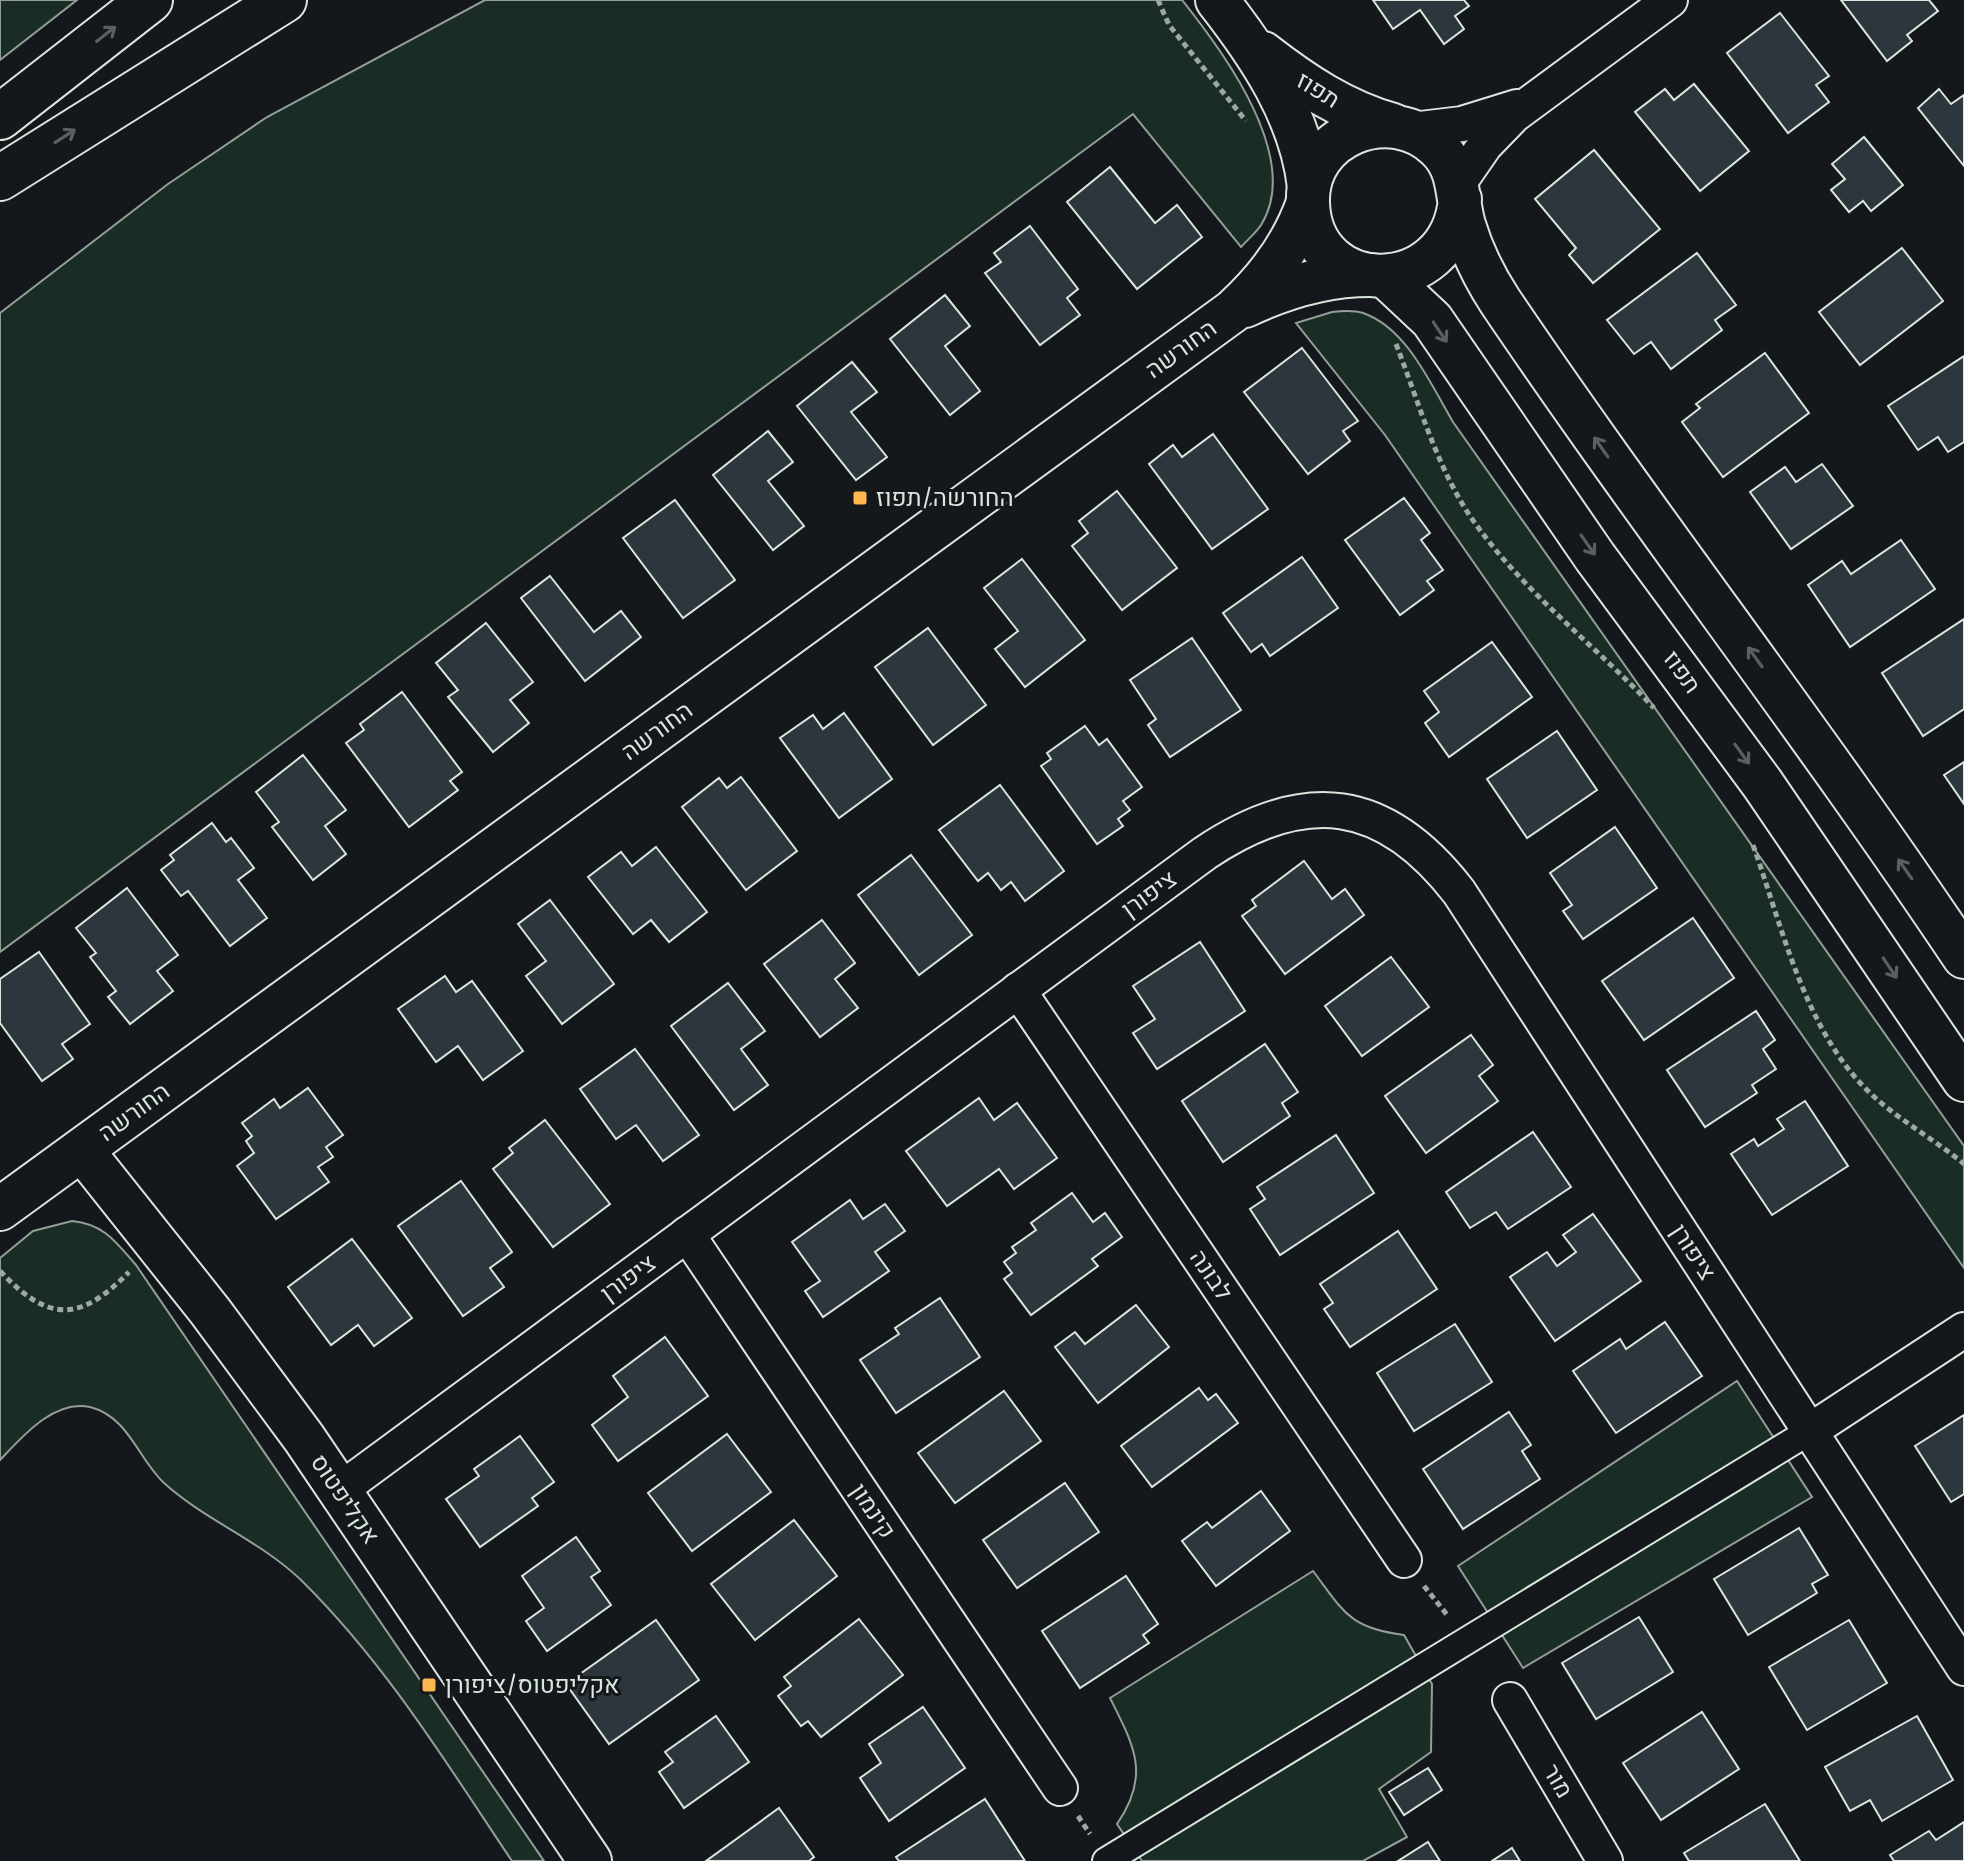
<svg xmlns="http://www.w3.org/2000/svg" width="1964" height="1861" viewBox="0 0 1964 1861" font-family="'Fira Sans Condensed',Heebo,sans-serif">
	<style>
		.green { fill: #1a2d24; stroke: #939e99; stroke-width: 2 }
		.building { fill: #2c363c; stroke: #d8e6dc; stroke-width: 2 }
		.lines { fill: none; stroke-linecap: round; stroke-linejoin: round }
		.pedestrian-casing { stroke: #d8e6dc; stroke-width: 30 }
		.minor-casing { stroke: #d8e6dc; stroke-width: 38 }
		.tertiary-casing { stroke: #d8e6dc; stroke-width: 46 }
		.trunk-casing { stroke: #d8e6dc; stroke-width: 48 }
		.path { stroke: #9da8a2; stroke-width: 5; stroke-dasharray: 6 4; stroke-linecap: butt }
		.pedestrian { stroke: #14181c; stroke-width: 26 }
		.minor { stroke: #14181c; stroke-width: 34 }
		.tertiary { stroke: #14181c; stroke-width: 42 }
		.trunk { stroke: #14181c; stroke-width: 44 }
		.oneway { stroke: #59605f }
		.poi-dot { fill: #ffb74d; stroke: #14181c; stroke-width: 3 }
		.labels { text-anchor: middle; stroke-width: 6; stroke-linejoin: round; paint-order: stroke }
		.street-label { font-size: 24px; fill: #d8e6dc; stroke: #14181c }
		.poi-label { font-size: 24px; fill: #d8e6dc; stroke: #14181c; text-anchor: start }
	</style>
	<rect width="100%" height="100%" fill="#14181c"/>
	<g class="green">
		<path d="M0,0H77L0,60Z"/>
		<path d="M485,0H1182C1222,50 1303,158 1261,225C1256,233 1247,240 1241,247L1133,114L0,952V313L168,184L267,117Z"/>
		<path d="M1332,312C1341,311 1354,310 1363,313C1407,328 1431,385 1453,422L1964,1146V1268L1385,435L1296,323Z"/>
		<path d="M72,1221C104,1224 116,1242 136,1265L544,1861H512C447,1764 386,1664 302,1581C261,1541 206,1521 164,1483C138,1459 129,1417 90,1407C54,1399 22,1437 0,1460V1258L33,1231Z"/>
		<path d="M1737,1381L1812,1497L1523,1668L1458,1566Z"/>
		<path d="M1313,1571C1344,1612 1349,1628 1404,1635L1432,1684L1431,1752L1379,1789L1407,1837L1363,1861H1142L1117,1824C1151,1775 1134,1746 1110,1698Z"/>
	</g>
	<g class="building">
		<path d="M1373,0H1464L1469,6L1455,16L1464,29L1444,44L1420,10L1393,29Z"/>
		<path d="M1841,0H1929L1938,11L1907,35L1912,41L1887,61Z"/>
		<path d="M1780,13L1829,76L1816,85L1829,102L1788,133L1727,53Z"/>
		<path d="M1694,84L1749,151L1700,191L1635,112L1665,89L1674,100Z"/>
		<path d="M1939,89L1951,104L1964,95V166L1918,108Z"/>
		<path d="M1864,137L1903,185L1871,211L1863,201L1849,212L1831,190L1845,179L1832,164Z"/>
		<path d="M1594,150L1660,229L1593,283L1569,255L1576,248L1535,199Z"/>
		<path d="M1110,167L1155,223L1177,205L1202,237L1137,289L1067,202Z"/>
		<path d="M1030,226L1078,289L1067,298L1080,315L1040,345L985,273L1001,262L994,253Z"/>
		<path d="M1902,248L1943,301L1860,365L1819,312Z"/>
		<path d="M1697,253L1736,305L1715,320L1722,330L1671,369L1651,342L1634,354L1607,320Z"/>
		<path d="M945,295L970,326L945,346L980,391L950,415L890,339Z"/>
		<path d="M1302,348L1358,421L1343,431L1350,441L1308,474L1244,392Z"/>
		<path d="M1765,353L1809,413L1723,477L1682,422L1700,408L1696,404Z"/>
		<path d="M1964,356V442L1948,452L1938,437L1918,450L1888,406Z"/>
		<path d="M852,362L877,392L851,412L887,457L856,480L797,406Z"/>
		<path d="M768,431L793,462L768,481L804,526L773,550L713,475Z"/>
		<path d="M1213,434L1268,509L1212,549L1149,464L1173,445L1182,457Z"/>
		<path d="M1822,464L1853,506L1791,549L1750,492L1785,467L1796,482Z"/>
		<path d="M1117,491L1177,568L1122,610L1072,546L1088,533L1079,521Z"/>
		<path d="M1404,498L1430,533L1421,540L1443,570L1427,581L1434,590L1400,615L1345,540Z"/>
		<path d="M675,500L735,580L683,618L623,538Z"/>
		<path d="M1901,540L1935,589L1850,647L1808,585L1842,561L1851,574Z"/>
		<path d="M1302,557L1338,608L1270,656L1262,644L1251,652L1223,613Z"/>
		<path d="M1022,559L1085,640L1025,687L995,649L1018,631L984,588Z"/>
		<path d="M550,576L594,632L621,611L641,637L585,681L521,598Z"/>
		<path d="M1964,619V709L1923,736L1882,673Z"/>
		<path d="M486,623L533,682L510,700L529,723L493,752L448,697L458,690L436,663Z"/>
		<path d="M928,628L986,705L933,745L875,667Z"/>
		<path d="M1192,638L1241,710L1170,757L1148,725L1156,719L1130,680Z"/>
		<path d="M1492,642L1532,697L1449,757L1425,723L1439,712L1424,691Z"/>
		<path d="M402,692L462,772L450,781L458,790L409,827L346,743L364,730L360,724Z"/>
		<path d="M844,713L892,779L839,818L780,738L813,715L823,729Z"/>
		<path d="M1085,726L1099,745L1107,739L1142,787L1123,801L1130,810L1118,819L1123,826L1097,844L1041,766L1051,759L1047,753Z"/>
		<path d="M1557,731L1597,790L1527,838L1487,779Z"/>
		<path d="M303,755L346,810L325,826L346,854L313,880L272,827L279,822L256,792Z"/>
		<path d="M1964,762V804L1944,775Z"/>
		<path d="M741,777L797,851L746,890L682,807L719,778L727,788Z"/>
		<path d="M1000,785L1064,871L1025,901L1011,882L1001,890L988,873L978,881L939,830Z"/>
		<path d="M212,823L226,842L231,838L254,868L238,880L267,918L230,946L188,891L181,896L161,870L174,860L170,855Z"/>
		<path d="M1615,827L1657,888L1583,939L1563,911L1572,905L1550,873Z"/>
		<path d="M656,847L707,912L669,942L651,920L633,934L588,877L621,852L632,866Z"/>
		<path d="M911,855L972,935L919,975L858,895Z"/>
		<path d="M1304,861L1332,899L1345,889L1364,915L1285,974L1242,916L1256,906L1252,900Z"/>
		<path d="M127,888L178,955L157,971L173,991L130,1024L108,997L116,991L90,957L96,953L76,928Z"/>
		<path d="M550,900L614,984L562,1024L526,976L546,961L518,924Z"/>
		<path d="M1693,918L1734,978L1644,1040L1602,981Z"/>
		<path d="M822,920L855,963L835,979L858,1008L820,1037L764,964Z"/>
		<path d="M1200,942L1245,1011L1157,1069L1133,1033L1155,1019L1133,986Z"/>
		<path d="M39,952L90,1024L62,1044L73,1059L42,1081L0,1023V979Z"/>
		<path d="M1391,957L1429,1007L1362,1056L1325,1006Z"/>
		<path d="M445,976L456,992L472,981L523,1051L483,1080L458,1046L436,1062L398,1009Z"/>
		<path d="M728,983L765,1031L741,1049L768,1085L734,1110L671,1026Z"/>
		<path d="M1756,1011L1775,1040L1763,1049L1776,1069L1752,1085L1757,1093L1705,1127L1667,1070Z"/>
		<path d="M1471,1035L1493,1065L1479,1076L1498,1101L1426,1153L1385,1096Z"/>
		<path d="M1265,1044L1298,1092L1282,1103L1290,1116L1223,1162L1182,1101Z"/>
		<path d="M635,1049L699,1135L663,1161L636,1125L616,1139L580,1089Z"/>
		<path d="M308,1088L343,1135L326,1147L333,1157L318,1167L329,1182L276,1219L237,1166L254,1153L246,1141L252,1136L242,1123L274,1099L280,1108Z"/>
		<path d="M979,1098L994,1120L1017,1103L1057,1158L1014,1189L999,1169L947,1206L906,1151Z"/>
		<path d="M1805,1101L1848,1166L1772,1215L1731,1154L1754,1139L1758,1146L1784,1129L1777,1119Z"/>
		<path d="M545,1120L610,1204L553,1247L493,1169L513,1153L509,1148Z"/>
		<path d="M1533,1132L1571,1187L1508,1229L1496,1212L1470,1228L1446,1192Z"/>
		<path d="M1336,1135L1374,1193L1280,1255L1250,1209L1265,1199L1257,1187Z"/>
		<path d="M461,1181L512,1252L490,1268L504,1287L463,1316L398,1226Z"/>
		<path d="M1072,1193L1093,1222L1105,1213L1122,1237L1092,1259L1098,1266L1031,1315L1004,1279L1012,1273L1004,1262L1016,1253L1012,1247L1036,1230L1031,1223Z"/>
		<path d="M850,1200L863,1219L885,1204L905,1231L875,1252L889,1271L823,1317L805,1291L820,1281L792,1242Z"/>
		<path d="M1593,1214L1641,1281L1555,1341L1510,1277L1547,1252L1557,1266L1576,1252L1563,1235Z"/>
		<path d="M1398,1231L1437,1289L1350,1347L1324,1309L1333,1303L1320,1284Z"/>
		<path d="M352,1239L412,1318L374,1346L358,1325L331,1345L288,1287Z"/>
		<path d="M940,1298L980,1357L896,1413L860,1360L899,1334L895,1328Z"/>
		<path d="M1136,1305L1169,1347L1098,1403L1055,1347L1075,1332L1085,1344Z"/>
		<path d="M1665,1322L1702,1376L1616,1433L1573,1371L1620,1339L1626,1349Z"/>
		<path d="M1455,1324L1492,1382L1414,1431L1377,1373Z"/>
		<path d="M665,1337L708,1396L618,1461L592,1425L628,1397L613,1376Z"/>
		<path d="M1199,1388L1208,1400L1216,1394L1238,1423L1152,1487L1121,1446Z"/>
		<path d="M1004,1391L1041,1441L955,1503L918,1453Z"/>
		<path d="M1509,1412L1531,1445L1522,1451L1540,1479L1463,1529L1423,1469Z"/>
		<path d="M1964,1415V1494L1951,1502L1915,1446Z"/>
		<path d="M727,1434L771,1492L692,1551L648,1493Z"/>
		<path d="M520,1436L554,1482L532,1498L538,1506L480,1547L446,1499L479,1476L474,1469Z"/>
		<path d="M1065,1483L1099,1532L1017,1588L983,1540Z"/>
		<path d="M1261,1491L1290,1531L1216,1586L1182,1541L1207,1522L1212,1528Z"/>
		<path d="M794,1520L837,1576L755,1640L711,1584Z"/>
		<path d="M1799,1528L1828,1575L1812,1584L1817,1593L1748,1635L1714,1579Z"/>
		<path d="M576,1537L600,1571L591,1577L611,1605L547,1651L526,1621L544,1608L522,1576Z"/>
		<path d="M1126,1576L1158,1624L1143,1635L1149,1643L1080,1688L1042,1631Z"/>
		<path d="M1639,1617L1673,1672L1596,1719L1562,1663Z"/>
		<path d="M859,1619L903,1675L821,1737L808,1721L801,1726L778,1696L791,1686L784,1677Z"/>
		<path d="M656,1620L699,1680L609,1744L566,1684Z"/>
		<path d="M1849,1620L1887,1683L1807,1730L1769,1667Z"/>
		<path d="M923,1707L965,1768L889,1821L860,1778L881,1763L869,1744Z"/>
		<path d="M1702,1712L1739,1769L1661,1820L1623,1763Z"/>
		<path d="M716,1716L749,1762L684,1808L659,1772L673,1762L665,1752Z"/>
		<path d="M1917,1716L1953,1780L1882,1821L1870,1800L1850,1811L1825,1767Z"/>
		<path d="M1428,1768L1442,1790L1404,1815L1389,1792Z"/>
		<path d="M985,1799L1025,1861H899L896,1857Z"/>
		<path d="M1765,1804L1800,1861H1689L1684,1853Z"/>
		<path d="M779,1808L814,1857L809,1861H706Z"/>
		<path d="M1964,1822V1861H1894L1890,1855L1929,1831L1936,1840Z"/>
		<path d="M1428,1842L1440,1861H1398Z"/>
		<path d="M1512,1848L1520,1861H1492Z"/>
	</g>
	<g class="lines">
		<g class="pedestrian-casing">
			<path id="pedestrian" d="M1106,1861L1810,1431"/>
		</g>
		<g class="minor-casing">
			<g id="minor">
				<path d="M1412,130L1462,124L1517,107"/>
				<path d="M1458,184L1485,145L1514,115L1670,0"/>
				<path d="M1018,990L1404,1560"/>
				<path d="M687,1234L1060,1788"/>
				<path d="M1810,1431L1964,1330"/>
				<path d="M340,1490L1205,853C1305,786 1385,796 1459,892L1964,1668"/>
				<path d="M1510,1700L1605,1861"/>
			</g>
		</g>
		<g class="tertiary-casing">
			<g id="tertiary">
				<path d="M1217,0C1260,55 1301,116 1309,187"/>
				<path d="M1263,53C1303,84 1343,111 1393,125"/>
				<path d="M1460,199C1451,301 1311,300 1308,203C1305,135 1391,101 1438,148C1461,170 1456,198 1464,225C1472,252 1485,278 1500,301C1650,523 1815,734 1964,957"/>
				<path d="M1385,276L1432,320L1595,557L1762,783L1964,1080"/>
				<path d="M1245,306C1285,287 1326,275 1370,275"/>
				<path d="M82,1150L210,1311L304,1438L590,1861"/>
				<path d="M0,1209L1233,311C1267,280 1293,246 1308,202"/>
			</g>
		</g>
		<g class="trunk-casing">
			<g id="trunk">
				<path d="M0,117L150,0"/>
				<path d="M0,178L284,0"/>
			</g>
		</g>
		<g class="path">
			<path d="M1158,0L1169,25L1246,121"/>
			<path d="M1396,344C1418,400 1435,462 1468,513C1518,588 1593,643 1654,708"/>
			<path d="M1753,845C1782,926 1804,1027 1866,1089C1896,1119 1933,1138 1964,1164"/>
			<path d="M0,1271C49,1323 80,1322 129,1272"/>
			<path d="M1424,1586L1448,1616"/>
			<path d="M1078,1816L1090,1834"/>
		</g>
		<use href="#pedestrian" class="pedestrian"/>
		<use href="#minor" class="minor"/>
		<use href="#tertiary" class="tertiary"/>
		<use href="#trunk" class="trunk"/>
	</g>
	<defs><path id="oneway-shaft" d="M-6 0H5M1.5-3L5.5 0L1.5 3" fill="none" stroke-width="1.6" stroke-linecap="round" stroke-linejoin="round" transform="scale(2)"/></defs>
	<g class="oneway">
		<use href="#oneway-shaft" transform="translate(106 34) rotate(-38)"/>
		<use href="#oneway-shaft" transform="translate(65 136) rotate(-33)"/>
		<use href="#oneway-shaft" transform="translate(1440 332) rotate(56)"/>
		<use href="#oneway-shaft" transform="translate(1601 447) rotate(-125)"/>
		<use href="#oneway-shaft" transform="translate(1588 545) rotate(55)"/>
		<use href="#oneway-shaft" transform="translate(1755 657) rotate(-126)"/>
		<use href="#oneway-shaft" transform="translate(1742 754) rotate(54)"/>
		<use href="#oneway-shaft" transform="translate(1905 869) rotate(-125)"/>
		<use href="#oneway-shaft" transform="translate(1890 968) rotate(56)"/>
	</g>
	<g class="poi-dot">
		<rect x="852" y="490" width="16" height="16" rx="4"/>
		<rect x="421" y="1677" width="16" height="16" rx="4"/>
	</g>
	<g class="labels">
		<g class="street-label">
			<text transform="translate(1318 90) rotate(32)" y="8">תפוז</text>
			<text transform="translate(1181 349) rotate(-36)" y="8">החורשה</text>
			<text transform="translate(1682 672) rotate(54)" y="8">תפוז</text>
			<text transform="translate(657 731) rotate(-36)" y="8">החורשה</text>
			<text transform="translate(1149 894) rotate(-36)" y="8">ציפורן</text>
			<text transform="translate(134 1112) rotate(-36)" y="8">החורשה</text>
			<text transform="translate(1693 1252) rotate(57)" y="8">ציפורן</text>
			<text transform="translate(1211 1275) rotate(56)" y="8">לבונה</text>
			<text transform="translate(628 1278) rotate(-36)" y="8">ציפורן</text>
			<text transform="translate(345 1499) rotate(56)" y="8">אקליפטוס</text>
			<text transform="translate(873 1511) rotate(56)" y="8">קינמון</text>
			<text transform="translate(1558 1781) rotate(59)" y="8">מור</text>
		</g>
		<g class="poi-label">
			<text x="876" y="506">החורשה/תפוז</text>
			<text x="445" y="1693">אקליפטוס/ציפורן</text>
		</g>
	</g>
</svg>
